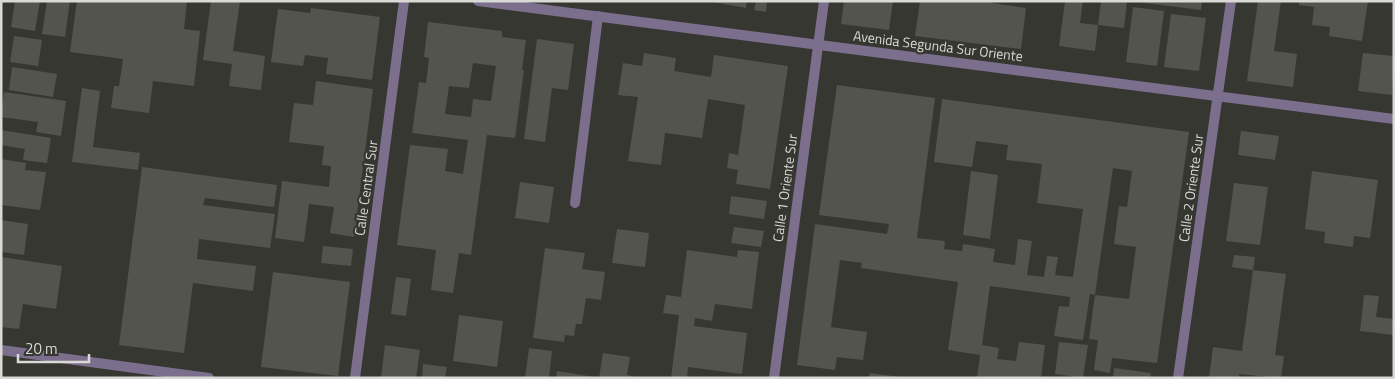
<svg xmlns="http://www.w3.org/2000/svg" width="1395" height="379" viewBox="0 0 1395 379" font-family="'Titillium Web',sans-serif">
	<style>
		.building { fill: #54544e; fill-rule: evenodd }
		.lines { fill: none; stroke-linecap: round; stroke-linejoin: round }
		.minor { stroke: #7b6f8d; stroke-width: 10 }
		.tertiary { stroke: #7b6f8d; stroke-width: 10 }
		.labels { text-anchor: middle; stroke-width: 4.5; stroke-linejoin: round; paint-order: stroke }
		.street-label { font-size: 14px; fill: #d9d9d6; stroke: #363731 }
	</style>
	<rect width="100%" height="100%" fill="#363731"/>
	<g class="building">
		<path d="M15,1H40L35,31L11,27Z"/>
		<path d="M47,1H70L65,37L42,34Z"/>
		<path d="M77,1H187L184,29L200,31L194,86L153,81L149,113L111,108L114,86H119L123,59L70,52Z"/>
		<path d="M211,1H240L233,51L265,56L261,90L229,86L232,64L203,60Z"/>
		<path d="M708,1H747L746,8Z"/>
		<path d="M756,1H767L766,12L754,10Z"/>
		<path d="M844,1H893L889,30L841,24Z"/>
		<path d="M920,1H992V3L1026,8L1021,49L915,36Z"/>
		<path d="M1065,1H1083L1080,23L1098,25L1095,51L1059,46Z"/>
		<path d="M1101,1H1127L1124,28L1098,25Z"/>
		<path d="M1145,1H1202L1201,10L1145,3Z"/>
		<path d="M1258,1H1281L1274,51L1297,54L1293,87L1247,81Z"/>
		<path d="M1299,1H1368L1362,41L1329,36L1330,27L1312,25L1314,7L1299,5Z"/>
		<path d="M1133,7L1164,11L1157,66L1126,62Z"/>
		<path d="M311,8L380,17L372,80L326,74L328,58L305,55L303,66L271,62L278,9L310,13Z"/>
		<path d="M1171,14L1206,18L1199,71L1164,67Z"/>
		<path d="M428,22L502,31V37L526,40L522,70H524L515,138L487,135L471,255L459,253L453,293L431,290L436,250L397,245L410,145L448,149L445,171L463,174L468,140L412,133L419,82L426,83L429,58L424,57ZM473,63L496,66L491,101L473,99L471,117L445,114L449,86L469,88Z"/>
		<path d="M14,36L42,40L38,66L10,62Z"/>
		<path d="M537,39L574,44L568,90L552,88L545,142L524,139Z"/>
		<path d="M644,53L676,58L674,71L711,77L714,55L788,66L770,189L736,184L738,170L727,168L729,153L738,155L745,105L708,99L702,138L665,133L661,165L628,161L638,97L618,95L623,63L642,66Z"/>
		<path d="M1363,53L1394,56L1392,95L1358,91Z"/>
		<path d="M12,67L57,74L53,97L9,90Z"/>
		<path d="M316,81L373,89L354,237L330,233L334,207L309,204L304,242L275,238L282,181L329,187L331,166L322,165L324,146L289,142L294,103L313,105Z"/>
		<path d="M837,85L935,98L917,238L945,241L944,249L962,251L963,244L995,249L993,262L1015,265L1018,239L1032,241L1027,275L1044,277L1047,256L1058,257L1055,275L1073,277L1083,209L1037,203L1042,164L1006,160L1008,145L976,141L972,167L934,162L942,99L1189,132L1157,363L1112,358L1110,373L1094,370L1098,340L1089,339L1095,295L1129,299L1136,247L1114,244L1119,206L1127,207L1132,171L1113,168L1095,295L1090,294L1083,340L1054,336L1059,306L1069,307L1070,297L990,286L982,345L999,348L997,359L1016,361L1019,342L1045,345L1041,378H977L980,355L948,350L958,282L861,268L862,263L840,260L831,327L867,332L863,360L837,357L835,370L797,365L815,224L887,234L889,224L819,215Z"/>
		<path d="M82,88L100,91L93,147L140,153L138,170L72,162Z"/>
		<path d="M4,92L66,101L61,136L36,132L38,122L1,117Z"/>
		<path d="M1,130L51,138L47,163L23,160L25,149L1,145Z"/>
		<path d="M1241,131L1279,136L1275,160L1238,155Z"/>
		<path d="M1,159L26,163L25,170L46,172L40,210L1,205Z"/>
		<path d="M142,167L277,185L274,207L205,198L203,205L275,214L270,248L199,239L197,259L256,266L253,291L193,283L184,353L119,345Z"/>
		<path d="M971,171L998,175L990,239L963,235Z"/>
		<path d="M1312,171L1378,180L1370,238L1354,236L1353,247L1324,243L1325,232L1305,229Z"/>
		<path d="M520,182L554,187L549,223L515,218Z"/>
		<path d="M1234,183L1268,187L1260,245L1226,241Z"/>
		<path d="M731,196L767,201L764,219L729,214Z"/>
		<path d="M1,220L28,224L24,255L1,252Z"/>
		<path d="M734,227L764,231L761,247L731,243Z"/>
		<path d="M617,229L649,233L645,267L612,263Z"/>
		<path d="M323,246L353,249L351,266L321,263Z"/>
		<path d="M545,248L585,253L582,269L605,272L601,300L586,298L582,324H576L574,336L565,335L564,342L533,338Z"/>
		<path d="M687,250L737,257L738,250L759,252L752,309L715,304L712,321L695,318L694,326L747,333L742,374L688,367L687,378H671L679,315L663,313L666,295L681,297Z"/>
		<path d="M1234,255L1255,257L1253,270L1232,267Z"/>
		<path d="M1,257L62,266L56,309L23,304L19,329L1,327Z"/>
		<path d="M1253,270L1286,274L1275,355L1284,356L1281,378L1239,374V378H1209L1213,347L1242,351Z"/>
		<path d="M273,272L350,282L338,376L261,367Z"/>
		<path d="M396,277L411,279L406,316L391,314Z"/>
		<path d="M1364,295L1379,296L1376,317L1394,319V335L1360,331Z"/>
		<path d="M459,315L503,321L497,367L453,361Z"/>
		<path d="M1059,342L1088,345L1083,378L1055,374Z"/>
		<path d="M385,345L420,350L416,378H381Z"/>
		<path d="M529,348L552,351L549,378H525Z"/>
		<path d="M603,353L630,357L627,375L640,378H599Z"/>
		<path d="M423,364L447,367L445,378H422Z"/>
		<path d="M1114,368L1151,373L1150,378H1113Z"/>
		<path d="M557,371L594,377V378H556Z"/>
		<path d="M870,373L900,377V378H869Z"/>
	</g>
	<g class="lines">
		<g class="minor">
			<path d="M478,1L1394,119"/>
			<path d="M575,203L598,16"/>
			<path d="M1,350L209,378"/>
			<path d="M355,378L404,1"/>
			<path d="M1178,378L1231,1"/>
		</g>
		<path class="tertiary" d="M774,378L824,1"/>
	</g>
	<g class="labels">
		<g class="street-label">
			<text transform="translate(938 46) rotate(7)" y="5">Avenida Segunda Sur Oriente</text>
			<text transform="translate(366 188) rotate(-82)" y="5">Calle Central Sur</text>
			<text transform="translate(785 188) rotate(-82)" y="5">Calle 1 Oriente Sur</text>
			<text transform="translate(1191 188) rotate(-82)" y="5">Calle 2 Oriente Sur</text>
		</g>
	</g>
	<rect width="1395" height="379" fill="none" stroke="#d9d9d6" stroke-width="5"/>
	<path d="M18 354v8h71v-8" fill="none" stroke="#d9d9d6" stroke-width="2.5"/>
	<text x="25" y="354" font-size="15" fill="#d9d9d6" stroke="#363731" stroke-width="4" paint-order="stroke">20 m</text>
</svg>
